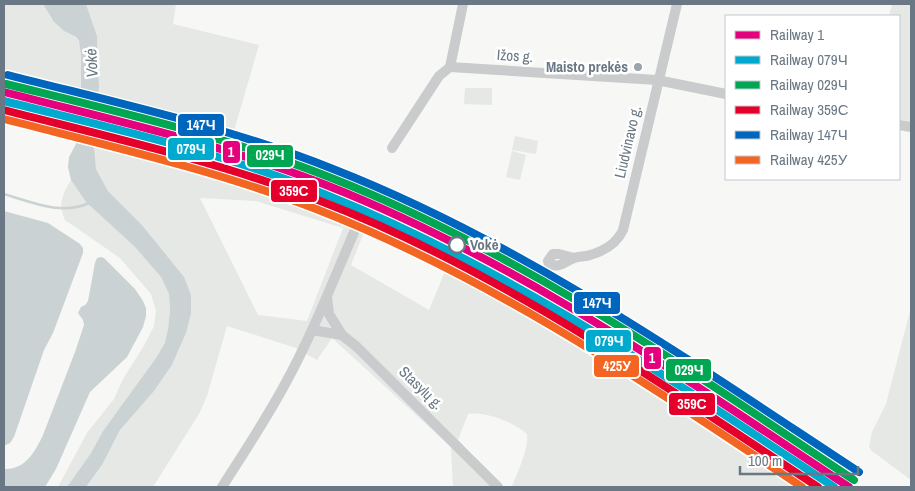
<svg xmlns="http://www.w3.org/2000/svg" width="915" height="491" viewBox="0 0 915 491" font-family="'Archivo Narrow',sans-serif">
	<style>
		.green { fill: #e5e8e4; fill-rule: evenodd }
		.water { fill: #cbd2d4 }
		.pier { fill: #f7f7f6 }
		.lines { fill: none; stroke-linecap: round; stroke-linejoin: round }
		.stream { stroke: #cbd2d4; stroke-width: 2.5 }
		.minor { stroke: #c9cbcc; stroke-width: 10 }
		.rail-1-casing { stroke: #fff; stroke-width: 11 }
		.rail-2-casing { stroke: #fff; stroke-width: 11 }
		.rail-3-casing { stroke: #fff; stroke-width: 11 }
		.rail-4-casing { stroke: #fff; stroke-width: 11 }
		.rail-5-casing { stroke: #fff; stroke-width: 11 }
		.rail-6-casing { stroke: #fff; stroke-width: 11 }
		.rail-1 { stroke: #e5007d; stroke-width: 8 }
		.rail-2 { stroke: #00a9ce; stroke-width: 8 }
		.rail-3 { stroke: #00a651; stroke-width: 8 }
		.rail-4 { stroke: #e4002b; stroke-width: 8 }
		.rail-5 { stroke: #0065bd; stroke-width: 8 }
		.rail-6 { stroke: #f26522; stroke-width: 8 }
		.poi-dot { fill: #9ba4ac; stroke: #fff; stroke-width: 2 }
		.stop-dot { fill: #fff; stroke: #697884; stroke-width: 2.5 }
		.labels { text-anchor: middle; stroke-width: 5; stroke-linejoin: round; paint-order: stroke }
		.street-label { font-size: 15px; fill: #697884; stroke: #fff }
		.poi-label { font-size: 15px; font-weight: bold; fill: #697884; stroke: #fff; text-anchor: end }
		.stop-label { font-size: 15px; font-weight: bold; fill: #697884; stroke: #fff; text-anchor: start }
		.water-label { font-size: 16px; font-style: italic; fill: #65787f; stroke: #fff }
		.line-badge { stroke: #fff; stroke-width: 2 }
		.badge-label { font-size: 14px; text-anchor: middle; font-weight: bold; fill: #fff }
	</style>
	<rect width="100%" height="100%" fill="#f7f7f6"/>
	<g class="green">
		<path d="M4,4H43C49,14 54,24 64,31C69,34 74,35 77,39C87,53 82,91 81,108L4,88Z"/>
		<path d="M86,4H176L173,24L259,45L229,148L96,112L99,87L97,36Z"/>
		<path d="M892,4H911V122L899,119V16H889Z"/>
		<path d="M465,88H492V105L464,104Z"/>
		<path d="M94,123L198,150L267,172L372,212L351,265L429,310L453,252L576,320L834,487H512C517,473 529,449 527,434C514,422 485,411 468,414L458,440L502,487H453L451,447L332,338L317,360L296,348L227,326L207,396L199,414L153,487H86L102,465L120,430L154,391L172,365L186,333L141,224L108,191L96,169L93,150ZM200,198L256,201L343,228L307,321L258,315Z"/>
		<path d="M515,136L538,141L536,154L512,150Z"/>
		<path d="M512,151L526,155L520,180L506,177Z"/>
		<path d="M71,180L86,202L135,247L161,277L169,294L170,311L168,329L165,343L156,358L103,431L91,453L67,487H58L87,433L114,399L123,379L145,344L154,326L156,311L151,294L120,258L65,220C58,205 62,194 71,180Z"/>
		<path d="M911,307V480L872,451L869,447L872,432L886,404Z"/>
	</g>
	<g class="water">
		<path d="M43,4H86L97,36L99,87L93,138L96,169L108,191L141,224L184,277L191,295V313L186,333L172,365L154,391L120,430L102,465L86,487H67L91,453L103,431L156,358L165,343L168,329L170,311L169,294L161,277L135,247L86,202L71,180L68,167L69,157L76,144L81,108V54L79,41L76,37L64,31L54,22Z"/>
		<path d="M4,211L48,223L80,244L83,248V253L53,333L44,350L14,437L10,443L4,446Z"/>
		<path d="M101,257L104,258L135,289L143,301L146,308V316L143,327L127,357L90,392L56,469L45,487H4V469C25,470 35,452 43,435L75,352L84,325L83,320L78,313L81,307L85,305L88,301L95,263L97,258Z"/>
	</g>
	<path class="pier" d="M79,108L98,113L97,124L77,119Z"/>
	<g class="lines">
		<path class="stream" d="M4,194C31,202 62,216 89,203"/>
		<g class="minor">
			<path d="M450,67L657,80L726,94"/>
			<path d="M450,67L463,4"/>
			<path d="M899,125L911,127"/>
			<path d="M392,148L439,76L450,67"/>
			<path d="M574,258L559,254H553L548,261L549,264C559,269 566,261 574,258C579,256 585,257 590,255C604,251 617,243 623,230L677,4"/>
			<path d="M327,297L329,314L342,335"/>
			<path d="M312,330L342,335L357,347L498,487"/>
			<path d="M222,487C243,454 265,421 284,386C314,332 336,273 361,216"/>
		</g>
		<g class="rail-1-casing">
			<path id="rail-1" d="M4,92C112,120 222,144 326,185C514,259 681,376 849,487"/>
		</g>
		<g class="rail-2-casing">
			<path id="rail-2" d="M4,101C111,128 221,152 324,194C507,267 670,379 834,487"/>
		</g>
		<g class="rail-3-casing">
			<path id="rail-3" d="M6,84C115,111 225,136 329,177C518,251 686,368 854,480"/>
		</g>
		<g class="rail-4-casing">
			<path id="rail-4" d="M4,110C109,137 216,161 318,200C498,269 658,382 818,487"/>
		</g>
		<g class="rail-5-casing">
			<path id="rail-5" d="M8,75C117,103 228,127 333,169C522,243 690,361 859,472"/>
		</g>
		<g class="rail-6-casing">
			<path id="rail-6" d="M4,119C109,146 215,170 316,209C491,277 647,384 802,487"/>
		</g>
		<use href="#rail-1" class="rail-1"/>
		<use href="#rail-2" class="rail-2"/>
		<use href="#rail-3" class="rail-3"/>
		<use href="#rail-4" class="rail-4"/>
		<use href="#rail-5" class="rail-5"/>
		<use href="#rail-6" class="rail-6"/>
	</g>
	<circle class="poi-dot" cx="638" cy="67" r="5"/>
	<circle class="stop-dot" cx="457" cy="245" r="8"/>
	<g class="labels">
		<g class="street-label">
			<text transform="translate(515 56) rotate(4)" y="5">Ižos g.</text>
			<text transform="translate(628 142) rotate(-77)" y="5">Liudvinavo g.</text>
			<text transform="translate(421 388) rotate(44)" y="5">Stasylų g.</text>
		</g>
		<g class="poi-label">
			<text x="628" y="72">Maisto prekės</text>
		</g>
		<g class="stop-label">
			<text x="470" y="250">Vokė</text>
		</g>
		<g class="water-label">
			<text transform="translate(91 63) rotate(-93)" y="6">Vokė</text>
		</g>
	</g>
	<g class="line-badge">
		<rect x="177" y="113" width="48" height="24" rx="5" fill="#0065bd"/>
		<rect x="167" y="137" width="48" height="24" rx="5" fill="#00a9ce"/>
		<rect x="222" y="140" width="19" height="24" rx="5" fill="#e5007d"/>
		<rect x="246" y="144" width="48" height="24" rx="5" fill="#00a651"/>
		<rect x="270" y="179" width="48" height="24" rx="5" fill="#e4002b"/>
		<rect x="573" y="291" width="48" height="24" rx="5" fill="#0065bd"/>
		<rect x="585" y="329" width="47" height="24" rx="5" fill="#00a9ce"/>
		<rect x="643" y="346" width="19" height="24" rx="5" fill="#e5007d"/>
		<rect x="593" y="354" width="47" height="24" rx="5" fill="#f26522"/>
		<rect x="665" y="358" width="47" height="24" rx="5" fill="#00a651"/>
		<rect x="668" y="392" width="48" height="24" rx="5" fill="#e4002b"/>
	</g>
	<g class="badge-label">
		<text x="201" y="130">147Ч</text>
		<text x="191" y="154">079Ч</text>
		<text x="231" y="157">1</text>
		<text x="270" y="160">029Ч</text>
		<text x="294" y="196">359С</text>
		<text x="597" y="308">147Ч</text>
		<text x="609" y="346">079Ч</text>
		<text x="652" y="363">1</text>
		<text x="617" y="371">425У</text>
		<text x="689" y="375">029Ч</text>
		<text x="692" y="409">359С</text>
	</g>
	<rect width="915" height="491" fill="none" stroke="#697884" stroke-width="10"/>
	<rect x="725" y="15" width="175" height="165" fill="#ffffff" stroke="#c3c9ce"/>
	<rect x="735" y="31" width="25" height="8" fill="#e5007d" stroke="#c3c9ce"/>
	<text x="770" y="40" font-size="15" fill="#697884">Railway 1</text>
	<rect x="735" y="56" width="25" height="8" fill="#00a9ce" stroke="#c3c9ce"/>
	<text x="770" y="65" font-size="15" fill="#697884">Railway 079Ч</text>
	<rect x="735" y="81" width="25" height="8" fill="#00a651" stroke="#c3c9ce"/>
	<text x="770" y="90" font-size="15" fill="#697884">Railway 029Ч</text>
	<rect x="735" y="106" width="25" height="8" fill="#e4002b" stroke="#c3c9ce"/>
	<text x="770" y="115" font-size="15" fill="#697884">Railway 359С</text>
	<rect x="735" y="131" width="25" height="8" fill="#0065bd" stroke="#c3c9ce"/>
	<text x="770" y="140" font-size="15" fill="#697884">Railway 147Ч</text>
	<rect x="735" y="156" width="25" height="8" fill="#f26522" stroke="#c3c9ce"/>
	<text x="770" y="165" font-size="15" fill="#697884">Railway 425У</text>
	<path d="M740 466v8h118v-8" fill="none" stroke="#697884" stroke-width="2.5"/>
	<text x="748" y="466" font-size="15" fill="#697884" stroke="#ffffff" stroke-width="4" paint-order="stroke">100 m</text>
</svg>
